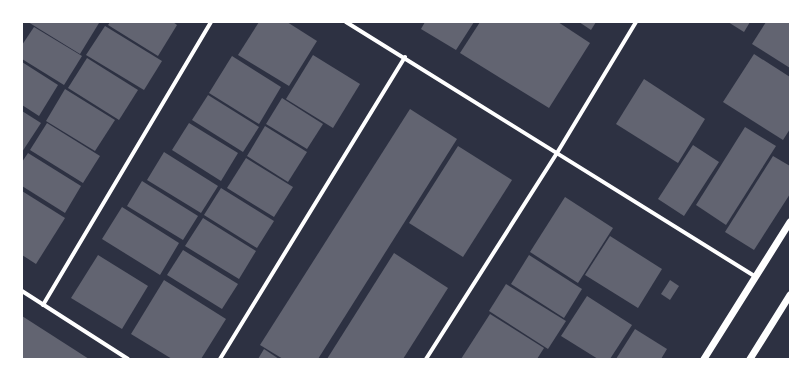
<svg xmlns="http://www.w3.org/2000/svg" width="812" height="381" viewBox="0 0 812 381" font-family="Karla,sans-serif">
	<style>
		.building { fill: #626471 }
		.lines { fill: none; stroke-linecap: round; stroke-linejoin: round }
		.minor { stroke: #fff; stroke-width: 4 }
		.tertiary { stroke: #fff; stroke-width: 7 }
	</style>
	<rect width="100%" height="100%" fill="#2d3142"/>
	<g class="building">
		<path d="M28,22H97L99,23L80,54Z"/>
		<path d="M110,22H173L177,25L158,56L108,25Z"/>
		<path d="M259,22H287L317,41L289,86L238,55Z"/>
		<path d="M425,22H474L456,50L421,29Z"/>
		<path d="M480,22H558L590,43L549,108L460,53Z"/>
		<path d="M579,22H596L591,30Z"/>
		<path d="M728,22H750L744,32Z"/>
		<path d="M766,22H790V68L752,44Z"/>
		<path d="M105,26L162,61L144,90L86,55Z"/>
		<path d="M34,27L82,56L64,85L22,59V45Z"/>
		<path d="M754,54L790,77V129L783,140L723,102Z"/>
		<path d="M313,55L360,84L333,128L286,99Z"/>
		<path d="M232,56L281,87L259,124L209,93Z"/>
		<path d="M87,58L138,90L119,120L68,88Z"/>
		<path d="M22,62L58,85L39,116L22,105Z"/>
		<path d="M644,79L705,119L678,163L616,124Z"/>
		<path d="M65,89L115,120L95,151L46,121Z"/>
		<path d="M208,95L259,127L243,152L192,120Z"/>
		<path d="M282,98L323,124L307,149L266,124Z"/>
		<path d="M410,109L457,139L318,359H283L260,345Z"/>
		<path d="M22,111L41,123L22,152Z"/>
		<path d="M47,123L100,156L83,183L30,150Z"/>
		<path d="M189,123L238,153L221,181L172,150Z"/>
		<path d="M265,126L307,152L288,182L247,156Z"/>
		<path d="M745,127L776,146L726,225L696,205Z"/>
		<path d="M693,145L719,162L684,216L658,199Z"/>
		<path d="M458,146L512,180L463,257L409,223Z"/>
		<path d="M164,152L218,186L201,213L147,180Z"/>
		<path d="M28,153L81,186L65,213L22,186V162Z"/>
		<path d="M773,156L790,166V194L754,250L725,232Z"/>
		<path d="M246,158L293,187L274,217L227,188Z"/>
		<path d="M142,181L198,216L183,240L127,206Z"/>
		<path d="M221,188L274,221L257,248L204,215Z"/>
		<path d="M22,191L65,218L36,264L22,255Z"/>
		<path d="M565,197L613,228L578,283L530,252Z"/>
		<path d="M122,207L179,243L160,275L102,239Z"/>
		<path d="M203,218L256,251L239,279L185,246Z"/>
		<path d="M610,236L662,269L638,308L585,275Z"/>
		<path d="M183,250L238,284L222,309L167,275Z"/>
		<path d="M394,253L448,288L429,318L403,359H327Z"/>
		<path d="M98,255L148,286L122,329L71,298Z"/>
		<path d="M529,255L582,289L564,318L511,284Z"/>
		<path d="M164,280L226,319L201,359H172L131,334Z"/>
		<path d="M670,280L679,286L670,300L661,294Z"/>
		<path d="M506,284L566,321L548,349L489,311Z"/>
		<path d="M587,296L632,325L610,359H598L561,336Z"/>
		<path d="M490,314L544,348L537,359H461Z"/>
		<path d="M22,316L89,359H22Z"/>
		<path d="M635,329L667,349L661,359H616Z"/>
		<path d="M264,349L279,359H258Z"/>
	</g>
	<g class="lines">
		<g class="minor">
			<path d="M346,22L756,277"/>
			<path d="M22,291L128,359"/>
			<path d="M43,305L211,22"/>
			<path d="M220,359L405,57"/>
			<path d="M426,359L557,153L636,22"/>
		</g>
		<g class="tertiary">
			<path d="M704,359L790,222"/>
			<path d="M750,359L790,295"/>
		</g>
	</g>
	<rect width="812" height="381" fill="none" stroke="#ffffff" stroke-width="46"/>
</svg>
